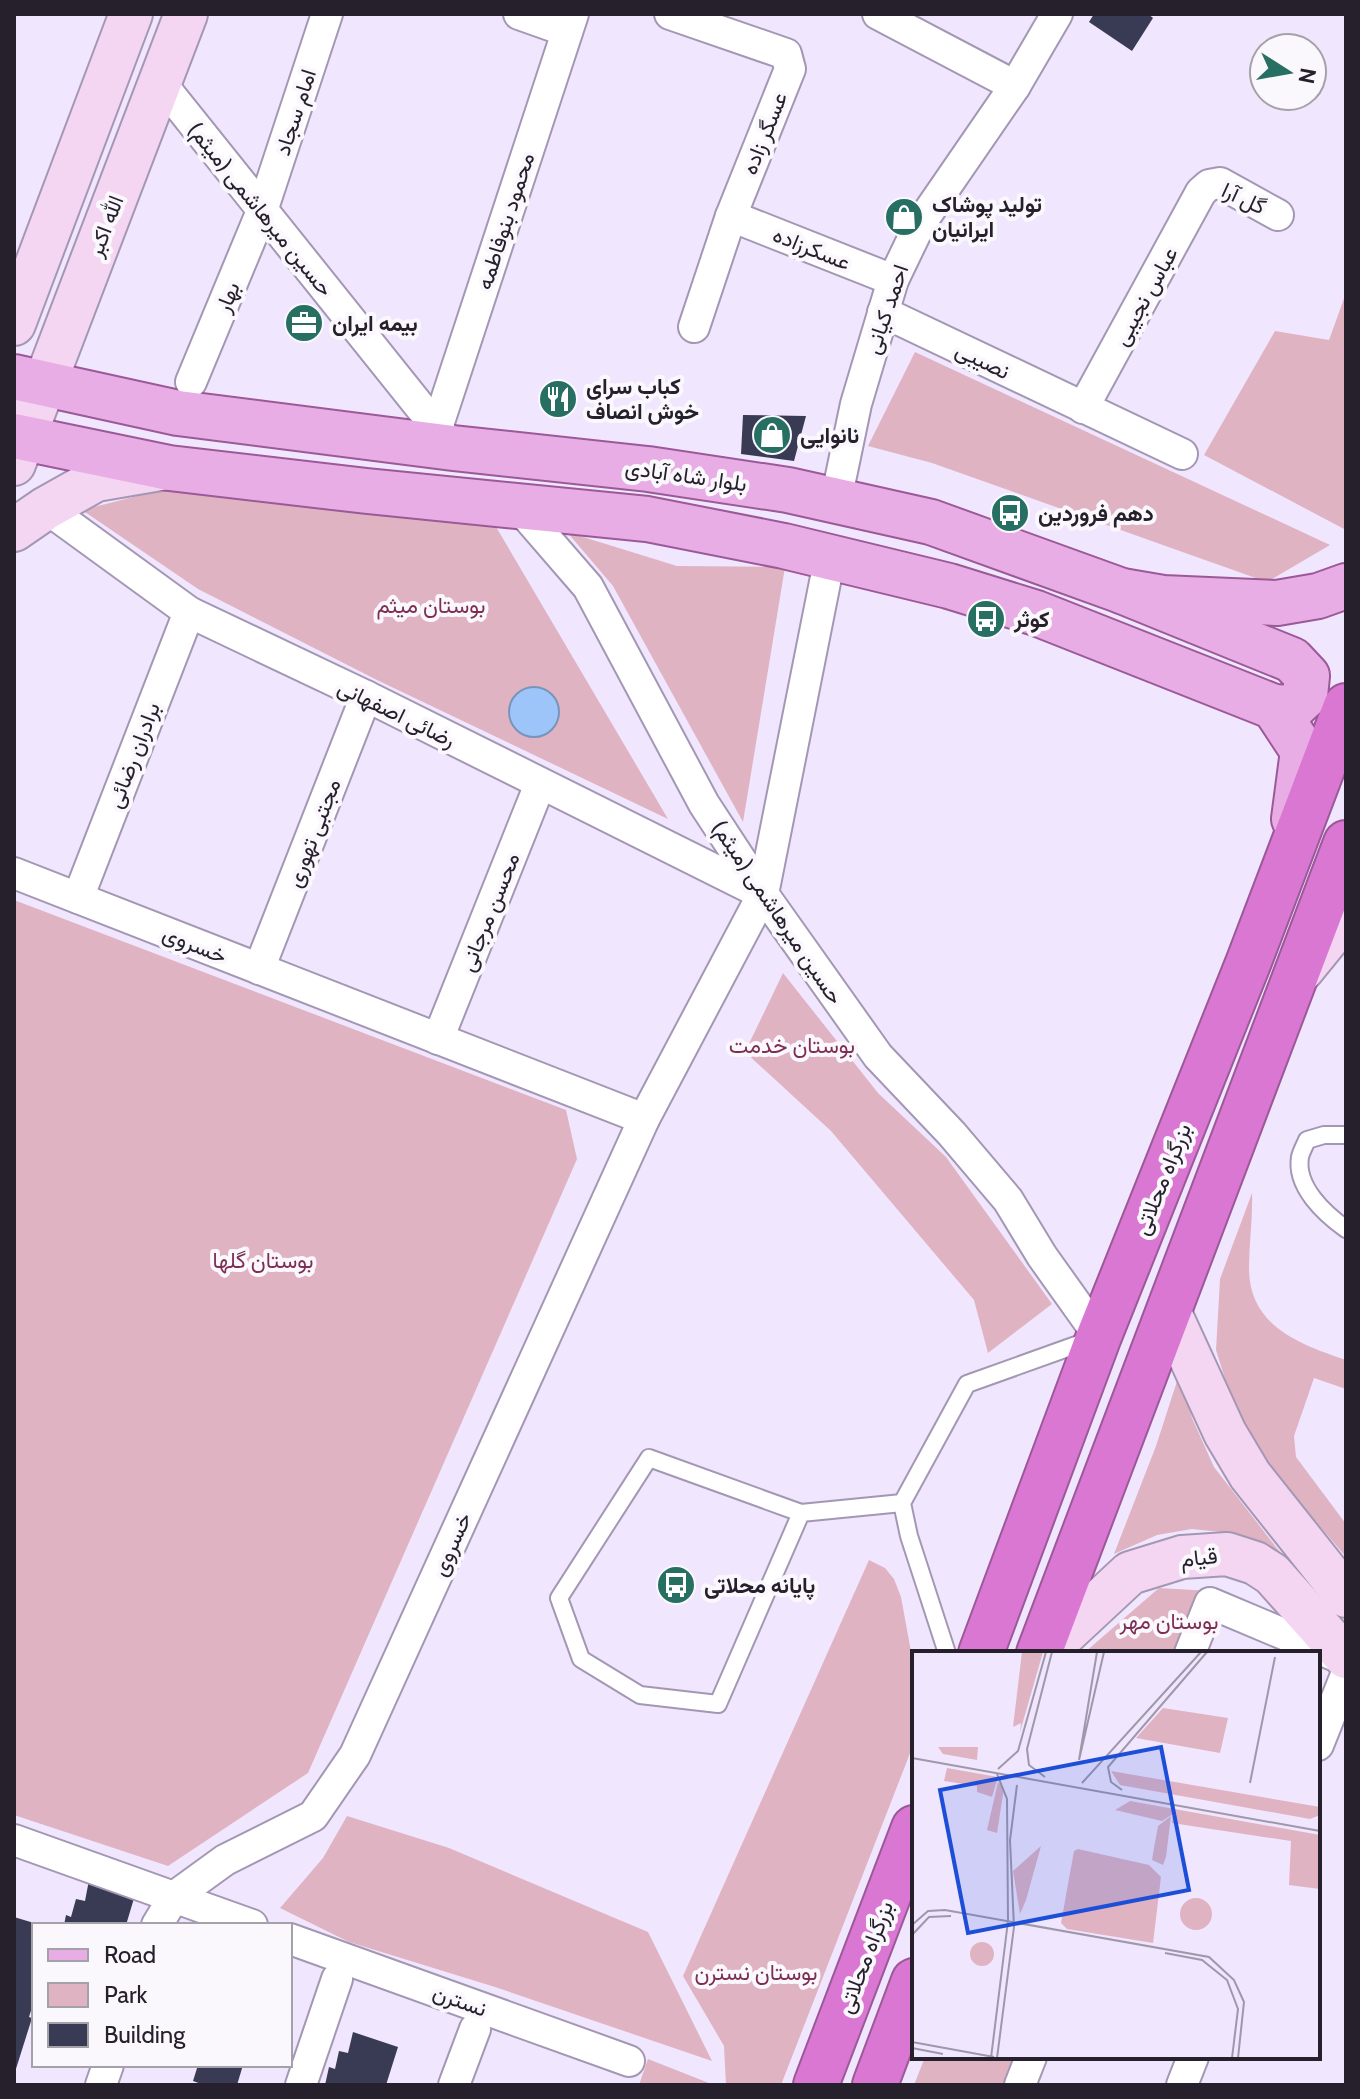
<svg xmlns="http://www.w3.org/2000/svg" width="1360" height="2099" viewBox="0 0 1360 2099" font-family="Cabin,Vazirmatn,sans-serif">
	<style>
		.green { fill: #e0b3c3 }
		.water { fill: #9dc5f9; stroke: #7994bb; stroke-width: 2 }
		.building { fill: #393b54 }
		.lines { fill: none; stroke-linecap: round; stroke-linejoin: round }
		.lane-casing { stroke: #a497b4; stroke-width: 20 }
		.street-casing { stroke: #a497b4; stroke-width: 34 }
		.secondary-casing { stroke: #a497b4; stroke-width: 46 }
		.primary-casing { stroke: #9b5998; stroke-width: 48 }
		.highway-casing { stroke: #9b5998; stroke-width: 48 }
		.lane { stroke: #fff; stroke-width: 16 }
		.street { stroke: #fff; stroke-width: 30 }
		.secondary { stroke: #f4d6f2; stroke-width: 42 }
		.primary { stroke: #e9ade5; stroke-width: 44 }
		.highway { stroke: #da77d3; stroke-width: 44 }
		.labels { text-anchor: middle; stroke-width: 8; stroke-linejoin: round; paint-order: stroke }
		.street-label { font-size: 22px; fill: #25202b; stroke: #faf7fd }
		.poi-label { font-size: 22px; font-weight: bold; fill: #25202b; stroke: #faf7fd; text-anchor: start }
		.park-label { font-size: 22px; fill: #7d2f53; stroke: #faf7fd }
		.inset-road { fill: none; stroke: #9f97aa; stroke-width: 2 }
		.view { fill: #1d4ed8; fill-opacity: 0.15; stroke: #1d4ed8; stroke-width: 4 }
		.inset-edge { fill: none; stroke: #25202b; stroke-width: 4 }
	</style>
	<rect width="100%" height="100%" fill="#f0e6fe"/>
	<g class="green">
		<path d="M1346,293V530L1204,455L1275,331L1329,340Z"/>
		<path d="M915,352L1330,545L1267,582L932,463L868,446Z"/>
		<path d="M177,486L492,520L668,819L377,680L198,589L82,510Z"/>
		<path d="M567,532L677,566L785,567L743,822L613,586Z"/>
		<path d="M14,900L566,1110L577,1159L308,1773L168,1866L14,1815Z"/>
		<path d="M783,973L878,1093L946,1157L1052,1304L988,1353L974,1300L831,1131L745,1052Z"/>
		<path d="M1252,1193C1253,1218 1249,1243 1249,1268C1249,1326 1299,1344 1346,1360V1389L1314,1378L1294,1436L1296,1457L1346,1524V1557L1260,1456L1226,1382L1216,1350L1220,1279Z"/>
		<path d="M1180,1372L1192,1418L1214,1467L1290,1565L1258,1541L1230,1533L1192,1529L1157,1535L1114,1554L1156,1446Z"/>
		<path d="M869,1560L885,1568L894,1579L901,1597L914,1668V1743L781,2085H726L724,2046L683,1976Z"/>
		<path d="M1159,1588L1229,1592L1205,1653H1084Z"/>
		<path d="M347,1816L449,1848L648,1932L712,2061L495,1987L349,1942L280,1908L323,1858Z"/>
		<path d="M925,2057H1047L1036,2085H914Z"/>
		<path d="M648,2059L714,2085H639Z"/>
	</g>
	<circle class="water" cx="534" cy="712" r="25"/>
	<g class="building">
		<path d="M1094,14H1148L1153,18L1132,51L1089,22Z"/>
		<path d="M743,415L806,416L794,461L741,454Z"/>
		<path d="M89,1880L135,1895L126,1925H64L66,1915L71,1917L76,1899L85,1901Z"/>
		<path d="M14,1917L34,1923V2001L29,2017L32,2018L15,2072Z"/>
		<path d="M353,2032L398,2047L386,2085H325L329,2067L335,2069L339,2051L348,2053Z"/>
		<path d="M198,2065H243L237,2085H204L193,2081Z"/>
	</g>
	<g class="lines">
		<g class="lane-casing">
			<g id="lane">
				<path d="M1346,1135H1324L1307,1140C1305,1145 1301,1152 1300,1157C1295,1187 1325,1214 1346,1229"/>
				<path d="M801,1513L718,1704L640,1695L581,1659L559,1598L649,1458L801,1513L902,1503"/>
				<path d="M947,1653L909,1536L902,1503L967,1384L1090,1340"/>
			</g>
		</g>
		<g class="street-casing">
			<g id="street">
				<path d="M519,14L567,31"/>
				<path d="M670,14L786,54L790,69L731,216L694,327"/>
				<path d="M878,14L1015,86"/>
				<path d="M160,82L453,448"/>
				<path d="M731,216L893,280"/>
				<path d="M883,312L1182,454"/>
				<path d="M191,382L262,211L327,14"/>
				<path d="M1083,408L1201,192L1209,185L1220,183L1278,215"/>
				<path d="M437,428L573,14"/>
				<path d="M836,500L856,404L893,280L920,224L1015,86L1057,14"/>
				<path d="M517,505L588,587L704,804L763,894L878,1056L952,1134L1008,1200L1042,1256L1099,1336"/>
				<path d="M46,508L189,612L366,696L761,893"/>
				<path d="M14,873L644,1119"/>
				<path d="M78,898L189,612"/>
				<path d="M259,969L366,696"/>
				<path d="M438,1039L540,784"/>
				<path d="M1190,1653L1210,1603L1343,1659"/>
				<path d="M1318,1745L1346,1675"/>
				<path d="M14,1840L252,1925"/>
				<path d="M157,1925L174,1897L225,1860L313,1816L355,1755L644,1119L763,894L830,557"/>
				<path d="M290,1939L629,2061"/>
				<path d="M101,2085L108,2065"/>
				<path d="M301,2085L337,1979"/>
				<path d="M454,2085L475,2029"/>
				<path d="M1020,2085L1031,2057"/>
				<path d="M1182,2085L1193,2057"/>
			</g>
		</g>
		<g class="secondary-casing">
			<g id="secondary">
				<path d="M14,324L131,14"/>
				<path d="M14,464L186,14"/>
				<path d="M14,530L46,508L96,480L166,468"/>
				<path d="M1302,970L1346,916"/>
				<path d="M1169,1311L1225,1433L1250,1475L1346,1596"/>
				<path d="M1044,1653L1130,1573L1182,1557L1227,1554L1255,1563L1272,1574L1346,1657"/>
			</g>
		</g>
		<g class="primary-casing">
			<g id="primary">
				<path d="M14,377L178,413L453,448L648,469L788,490L931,522L1122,591L1163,598L1277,603L1318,596L1346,586"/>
				<path d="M14,436L169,468L367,491L647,519L784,546L949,586L1036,613L1274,707L1292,708L1305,696L1307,676L1292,660L1122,591"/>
				<path d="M1274,707L1303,751L1294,819"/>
			</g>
		</g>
		<g class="highway-casing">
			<g id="highway">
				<path d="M981,1653L1099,1336L1249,961L1346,706"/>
				<path d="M1039,1653L1346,843"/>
				<path d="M816,2085L914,1828"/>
				<path d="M875,2085L914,1981"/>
			</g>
		</g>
		<use href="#lane" class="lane"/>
		<use href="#street" class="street"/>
		<use href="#secondary" class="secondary"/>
		<use href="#primary" class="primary"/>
		<use href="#highway" class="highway"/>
	</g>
	<defs>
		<g id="shop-disc" transform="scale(2)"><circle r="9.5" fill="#276e63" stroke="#faf7fd"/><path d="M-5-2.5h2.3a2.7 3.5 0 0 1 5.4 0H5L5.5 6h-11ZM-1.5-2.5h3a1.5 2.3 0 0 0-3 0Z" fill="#fff"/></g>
		<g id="office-disc" transform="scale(2)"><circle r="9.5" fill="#276e63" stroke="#faf7fd"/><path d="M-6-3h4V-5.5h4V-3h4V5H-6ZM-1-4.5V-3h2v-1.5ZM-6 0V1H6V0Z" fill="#fff"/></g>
		<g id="restaurant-disc" transform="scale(2)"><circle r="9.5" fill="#276e63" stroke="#faf7fd"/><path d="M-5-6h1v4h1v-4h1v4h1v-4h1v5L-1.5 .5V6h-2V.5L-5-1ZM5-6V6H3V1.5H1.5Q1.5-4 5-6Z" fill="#fff"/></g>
		<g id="bus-disc" transform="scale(2)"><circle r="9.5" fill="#276e63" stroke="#faf7fd"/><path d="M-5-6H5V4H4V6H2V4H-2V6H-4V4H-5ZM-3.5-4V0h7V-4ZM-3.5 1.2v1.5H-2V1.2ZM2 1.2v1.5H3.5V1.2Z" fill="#fff"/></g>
	</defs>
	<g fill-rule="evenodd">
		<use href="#shop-disc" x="904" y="217"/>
		<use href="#office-disc" x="304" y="323"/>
		<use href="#restaurant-disc" x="558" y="399"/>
		<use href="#shop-disc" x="772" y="435"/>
		<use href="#bus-disc" x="1010" y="513"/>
		<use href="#bus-disc" x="986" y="619"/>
		<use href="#bus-disc" x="676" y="1585"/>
	</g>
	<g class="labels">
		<g class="street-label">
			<text transform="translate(295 112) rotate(-72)" y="8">امام سجاد</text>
			<text transform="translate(764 133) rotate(-68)" y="8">عسگر زاده</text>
			<text transform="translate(1244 198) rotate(25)" y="8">گل آرا</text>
			<text transform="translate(261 209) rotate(51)" y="8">حسین میرهاشمی (میثم)</text>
			<text transform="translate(505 221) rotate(-72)" y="8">محمود بنوفاطمه</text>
			<text transform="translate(105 226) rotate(-69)" y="8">الله اکبر</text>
			<text transform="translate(812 248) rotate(22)" y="8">عسکرزاده</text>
			<text transform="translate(1145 296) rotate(-61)" y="8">عباس نجیبی</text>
			<text transform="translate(227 297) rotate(-68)" y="8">بهار</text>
			<text transform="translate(886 309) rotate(-71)" y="8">احمد کیانی</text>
			<text transform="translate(983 360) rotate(26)" y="8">نصیبی</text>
			<text transform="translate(686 475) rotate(8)" y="8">بلوار شاه آبادی</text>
			<text transform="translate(397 713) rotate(26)" y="8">رضائی اصفهانی</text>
			<text transform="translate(133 755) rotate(-69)" y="8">برادران رضائی</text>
			<text transform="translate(313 833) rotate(-69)" y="8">مجتبی تهوری</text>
			<text transform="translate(489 912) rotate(-68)" y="8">محسن مرجانی</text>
			<text transform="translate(778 912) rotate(56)" y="8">حسین میرهاشمی (میثم)</text>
			<text transform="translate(195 944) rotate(22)" y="8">خسروی</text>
			<text transform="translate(1162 1179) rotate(-68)" y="8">بزرگراه محلاتی</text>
			<text transform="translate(451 1544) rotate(-66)" y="8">خسروی</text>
			<text transform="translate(1199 1557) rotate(-6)" y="8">قیام</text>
			<text transform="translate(865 1957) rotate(-69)" y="8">بزرگراه محلاتی</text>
			<text transform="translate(460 2000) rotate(20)" y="8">نسترن</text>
		</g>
		<g class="poi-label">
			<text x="932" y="212">تولید پوشاک<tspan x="932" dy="25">ایرانیان</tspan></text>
			<text x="332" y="331">بیمه ایران</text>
			<text x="586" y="394">کباب سرای<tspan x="586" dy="25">خوش انصاف</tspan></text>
			<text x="800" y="443">نانوایی</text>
			<text x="1038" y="521">دهم فروردین</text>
			<text x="1014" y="627">کوثر</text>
			<text x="704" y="1593">پایانه محلاتی</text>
		</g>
		<g class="park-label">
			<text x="431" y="613">بوستان میثم</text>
			<text x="792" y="1053">بوستان خدمت</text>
			<text x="263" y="1268">بوستان گلها</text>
			<text x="1169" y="1629">بوستان مهر</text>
			<text x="756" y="1980">بوستان نسترن</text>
		</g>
	</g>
	<g transform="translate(912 1651)">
		<rect width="408" height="408" fill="#f0e6fe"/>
		<path d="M110,1H131L108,81L109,72L101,76ZM251,57L316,67L308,102L224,87ZM26,96H66L65,109L31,103ZM35,117L86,126L80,146L65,141V135L32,130ZM199,120L408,156V164L398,168L208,134ZM86,131L92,137L85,182L75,179ZM218,150L408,184V238L377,234L379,190L260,172L261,163L250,170L203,159ZM259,165L254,206L251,214L240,209L242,197L246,175ZM129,195L114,249L108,263L101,220ZM166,198L237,214L249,226L241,292L155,278L149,272L162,200ZM268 263a16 16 0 1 1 32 0a16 16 0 1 1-32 0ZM58 303a12 12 0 1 1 24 0a12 12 0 1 1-24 0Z" fill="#e0b3c3"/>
		<path class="inset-road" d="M185,1L167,109L192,1M0,107L408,180M86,118L106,100L134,1M133,126L117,114L115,98L140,1M170,132L289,1M338,132L363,6M210,139L199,131L196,116L295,1M0,274L16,260L33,259L297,306L322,329L332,351L326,407M0,284L17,266L39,265M253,302L290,309L315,329L326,358L320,407M0,391L82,406M0,397L31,403M79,407L96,270L95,148L85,123M85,407L102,276L98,189L105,134"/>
		<path class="view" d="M249,96L277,239L56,282L28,139Z"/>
		<rect width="408" height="408" class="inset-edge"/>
	</g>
	<rect width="1360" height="2099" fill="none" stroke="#25202b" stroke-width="32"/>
	<rect x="32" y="1923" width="260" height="144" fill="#faf7fd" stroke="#a5a1a9" stroke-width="2"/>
	<rect x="48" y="1949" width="40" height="12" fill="#e9ade5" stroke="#a5a1a9" stroke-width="2"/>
	<text x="104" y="1963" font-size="24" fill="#25202b">Road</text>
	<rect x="48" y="1983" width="40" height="24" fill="#e0b3c3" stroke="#a5a1a9" stroke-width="2"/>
	<text x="104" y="2003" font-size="24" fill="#25202b">Park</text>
	<rect x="48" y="2023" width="40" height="24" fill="#393b54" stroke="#a5a1a9" stroke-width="2"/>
	<text x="104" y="2043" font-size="24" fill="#25202b">Building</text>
	<g transform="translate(1288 72) rotate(101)"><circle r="38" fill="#faf7fd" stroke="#a5a1a9" stroke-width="2"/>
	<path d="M0-6L14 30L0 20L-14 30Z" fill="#276e63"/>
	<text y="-12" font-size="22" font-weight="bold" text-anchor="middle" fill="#25202b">N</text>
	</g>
</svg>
